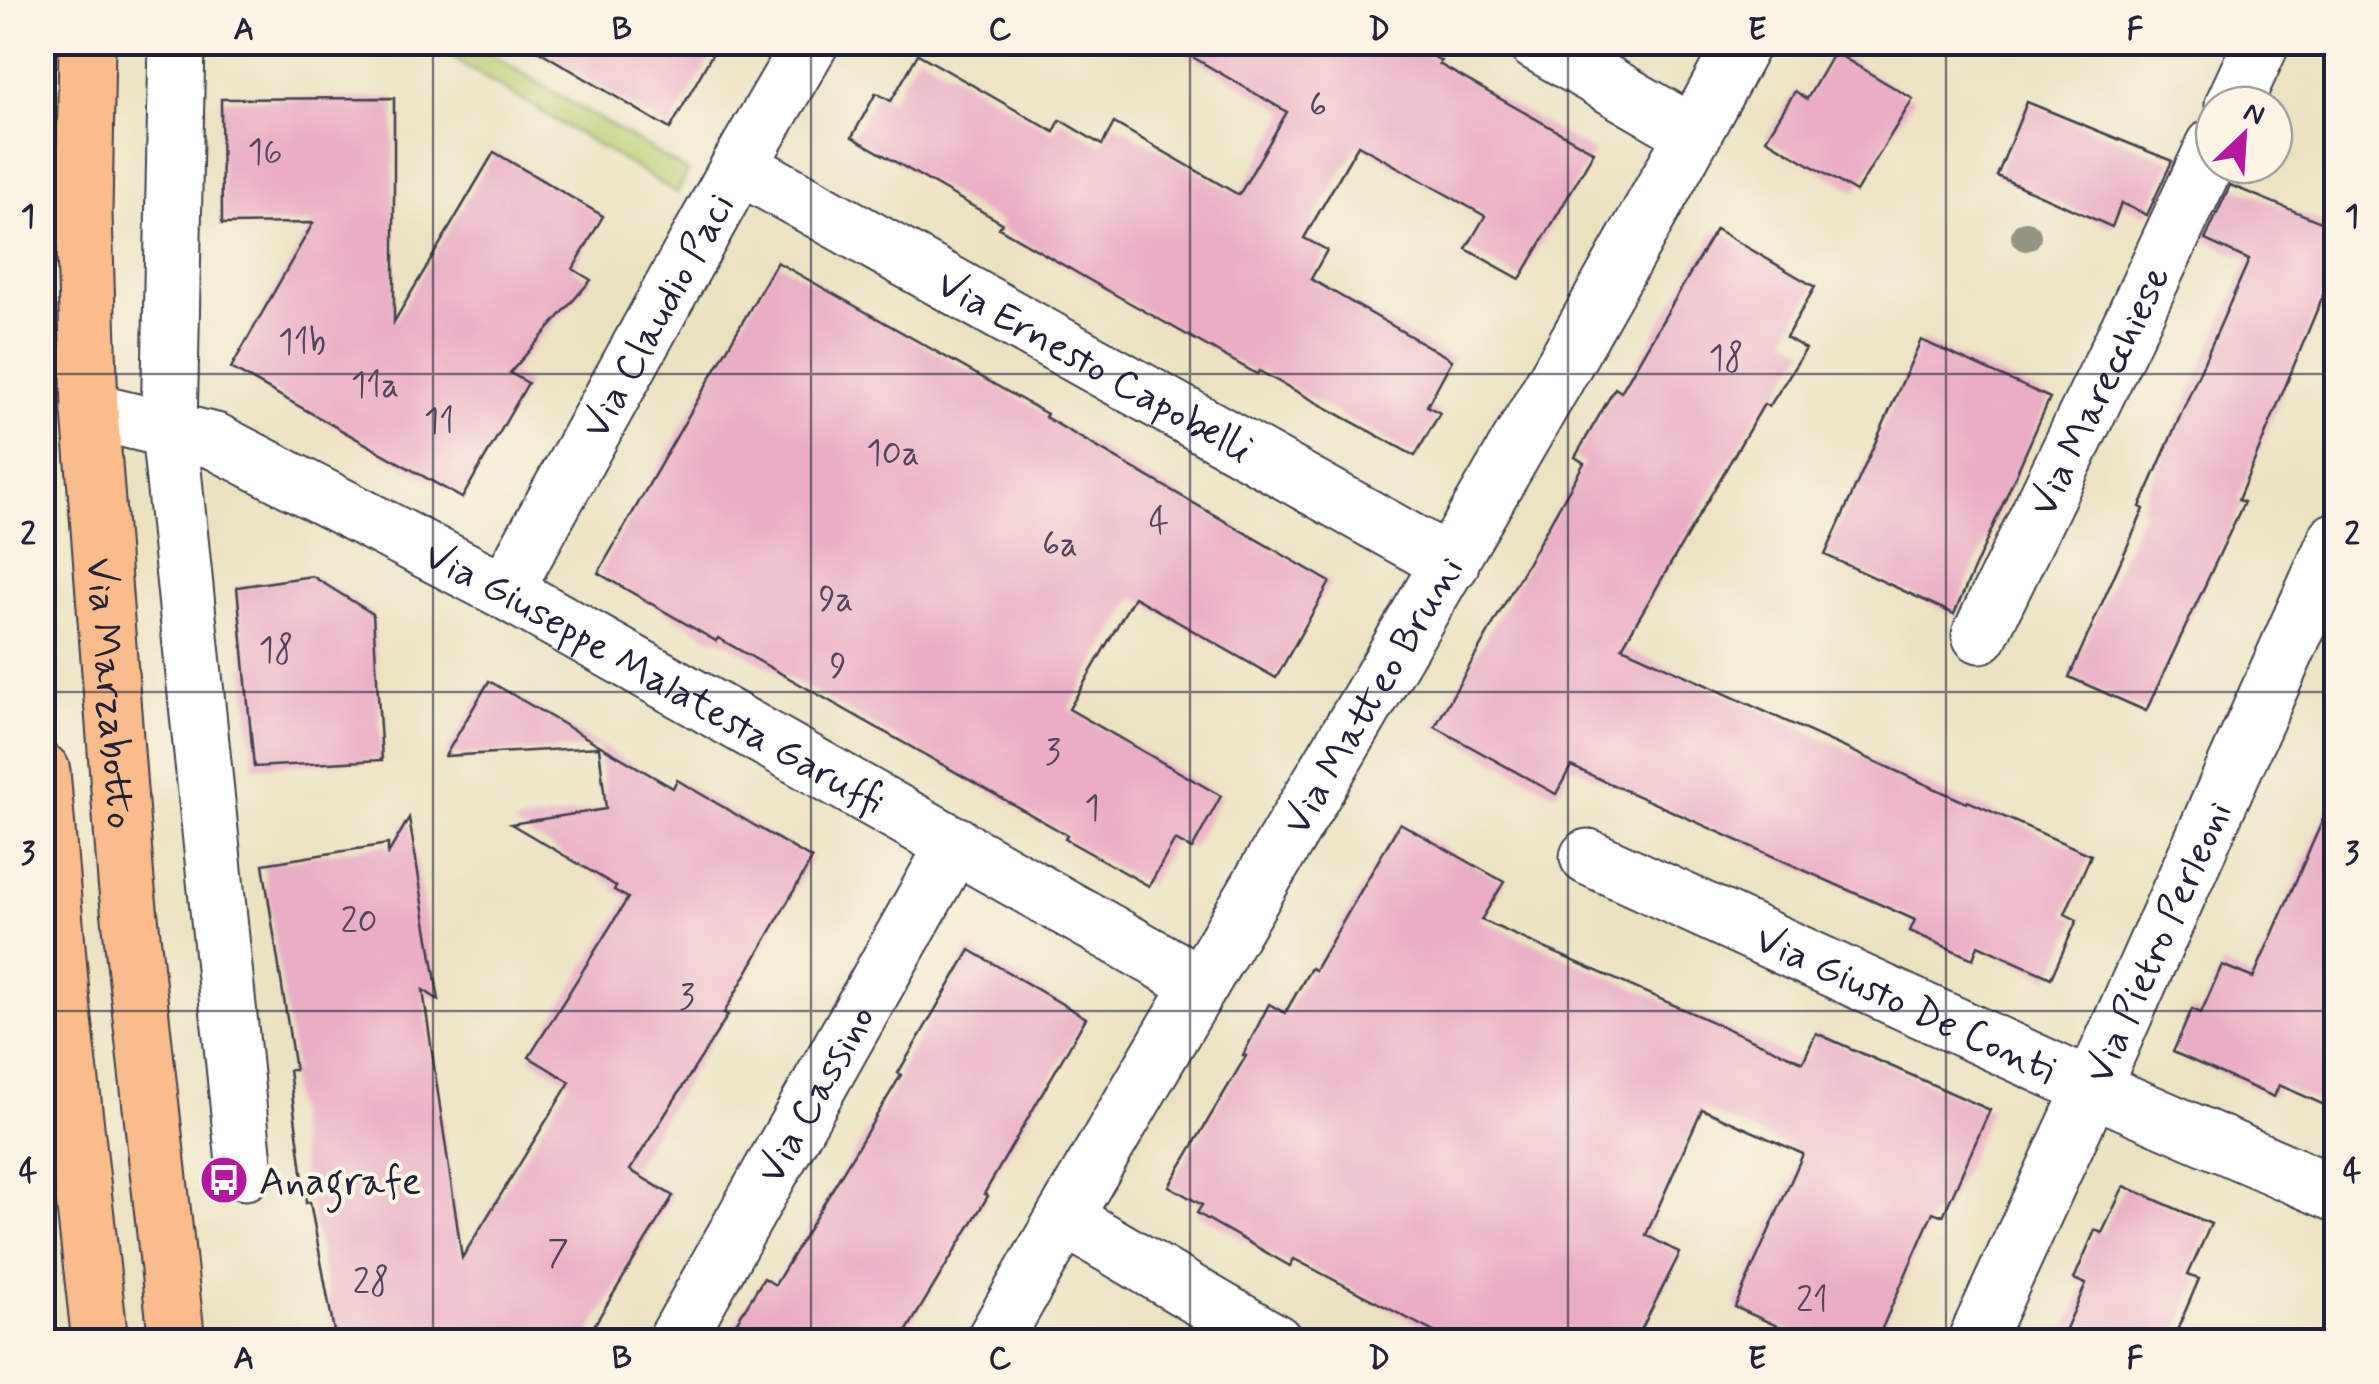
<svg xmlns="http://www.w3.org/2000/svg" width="2379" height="1384" viewBox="0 0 2379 1384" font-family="Mynerve,sans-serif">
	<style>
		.green { fill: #b8cd71; stroke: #6d7856; stroke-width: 2.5 }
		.building { fill: #e9adc5 }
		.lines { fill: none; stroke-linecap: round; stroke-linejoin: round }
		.minor-casing { stroke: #403f4f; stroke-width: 59 }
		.major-casing { stroke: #403f4f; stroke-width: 59 }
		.minor { stroke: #fff; stroke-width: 55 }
		.major { stroke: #f9bc8a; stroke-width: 55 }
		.tree { fill: #959480 }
		.grid { fill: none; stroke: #22223b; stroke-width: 2.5; stroke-opacity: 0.55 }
		.labels { text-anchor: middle; stroke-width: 8; stroke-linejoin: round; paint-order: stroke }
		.number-label { font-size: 35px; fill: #54455e }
		.street-label { font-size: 40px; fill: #22223b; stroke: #fcf5e5 }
		.poi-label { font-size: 40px; fill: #22223b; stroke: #fcf5e5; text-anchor: start }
		.neatline { fill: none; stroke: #22223b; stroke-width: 4 }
		.grid-label { font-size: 32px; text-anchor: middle; font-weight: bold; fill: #22223b }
	</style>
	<rect width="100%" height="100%" fill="#fcf5e5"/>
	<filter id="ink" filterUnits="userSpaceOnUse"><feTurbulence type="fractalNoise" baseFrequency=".01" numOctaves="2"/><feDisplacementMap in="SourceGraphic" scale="20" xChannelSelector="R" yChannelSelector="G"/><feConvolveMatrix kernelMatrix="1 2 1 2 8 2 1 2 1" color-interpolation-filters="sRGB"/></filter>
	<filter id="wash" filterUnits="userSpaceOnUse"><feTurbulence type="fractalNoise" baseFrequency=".0048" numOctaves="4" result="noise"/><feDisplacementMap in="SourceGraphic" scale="40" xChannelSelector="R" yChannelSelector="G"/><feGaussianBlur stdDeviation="2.25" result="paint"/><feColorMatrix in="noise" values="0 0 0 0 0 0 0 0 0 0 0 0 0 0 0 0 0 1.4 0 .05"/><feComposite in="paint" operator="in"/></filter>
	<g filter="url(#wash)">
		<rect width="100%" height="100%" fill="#ebe2c1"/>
		<path class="green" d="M457,43H487L484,50L688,172L677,193L457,61Z"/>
		<g id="blocks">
			<g class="building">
				<path d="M524,42H719L670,129Z"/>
				<path d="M1167,42H1408L1441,61L1439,64L1594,152L1520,279L1466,249L1485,216L1358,145L1304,238L1327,250L1311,279L1452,360L1427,406L1440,413L1415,456L1259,371L1257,374L1105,289L999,228L1002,223L852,137L876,93L891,101L918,54L1054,132L1060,120L1102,145L1114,123L1239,195L1287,112Z"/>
				<path d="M1834,52L1913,99L1856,192L1766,139L1795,91L1807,99Z"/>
				<path d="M394,98V322L494,152L603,216L573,269L591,280L510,373L528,383L462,498L231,368L313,223L222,224L221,99Z"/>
				<path d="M2027,102L2172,161L2147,215L2121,203L2112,227L1997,176Z"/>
				<path d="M2230,185L2336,228V299L2324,293L2238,500L2244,502L2146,711L2069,677L2144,509L2140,507L2249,260L2205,240Z"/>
				<path d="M1716,229L1815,287L1786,337L1806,349L1769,407L1764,404L1622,647L1967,803L1968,801L2091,855L2065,914L2077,920L2051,978L1978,945L1973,959L1910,931L1915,920L1571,766L1556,794L1435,727L1584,463L1575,457L1615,388L1621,392Z"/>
				<path d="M777,262L1047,414L1045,417L1330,582L1276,678L1134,597L1069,709L1221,796L1192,849L1175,840L1149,886L1065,839L1067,835L718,638L716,641L598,573Z"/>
				<path d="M1921,340L2050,398L1954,614L1825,555Z"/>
				<path d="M312,576L373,614L382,760L254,767L237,587Z"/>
				<path d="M489,681L673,788L677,780L812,859L724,1013L728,1015L630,1170L673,1196L584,1342H336L310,1202L306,1203L289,1070H295L263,864L388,844V854L409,818L439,1000L423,990L462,1258L570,1082L529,1057L628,898L614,890L616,886L511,824L606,809L599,747L445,756Z"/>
				<path d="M2336,790V1110L2279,1085L2274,1097L2173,1052L2192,1009L2201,1013L2222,965L2253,978Z"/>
				<path d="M1400,823L1504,882L1481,920L1803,1062L1816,1033L1990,1110L1943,1216L1933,1212L1876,1342H1813L1735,1307L1803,1154L1702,1109L1646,1235L1680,1253L1635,1342H1453L1294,1259L1290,1266L1197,1213L1202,1205L1169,1186L1246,1056L1243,1055L1269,1004L1285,1013L1311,968L1315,970Z"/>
				<path d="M970,950L1086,1018L984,1194L988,1196L900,1342H724L764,1278L775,1285L901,1075L898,1073Z"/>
				<path d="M2124,1186L2211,1224L2188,1275L2199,1279L2172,1342H2060L2086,1284L2074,1279L2095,1230L2102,1233Z"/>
			</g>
		</g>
	</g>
	<g filter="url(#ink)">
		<use href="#blocks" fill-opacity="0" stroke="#403f4f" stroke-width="2.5"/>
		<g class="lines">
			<g class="minor-casing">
				<g id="minor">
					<path d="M177,42L169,431L245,1172"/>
					<path d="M1535,42L1694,134"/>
					<path d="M2233,105L2262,42"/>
					<path id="s1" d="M739,166L1451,564"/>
					<path id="s2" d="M90,411L215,441L505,591L1201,984"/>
					<path id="s3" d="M505,591L739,166L811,42"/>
					<path id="s4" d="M1980,635L2135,315L2214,146"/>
					<path id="s5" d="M1588,857L2092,1088L2336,1194"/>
					<path d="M1064,1218L1275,1342"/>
					<path id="s6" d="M675,1342L955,844"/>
					<path id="s7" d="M993,1342C1240,907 1507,483 1743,42"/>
					<path id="s8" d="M1975,1342L2092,1088L2336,540"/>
				</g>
			</g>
			<g class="major-casing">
				<g id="major">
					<path id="s9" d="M87,42L84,214L90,411L126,881L177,1342"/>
					<path d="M42,771L61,993L100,1342"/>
				</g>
			</g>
			<use href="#minor" class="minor"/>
			<use href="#major" class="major"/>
		</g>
		<circle class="tree" cx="2026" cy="236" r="15"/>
	</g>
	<path class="grid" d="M433,42V1342M811,42V1342M1190,42V1342M1568,42V1342M1946,42V1342M42,374H2336M42,692H2336M42,1011H2336"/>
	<defs>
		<g id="bus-disc" transform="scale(2.5)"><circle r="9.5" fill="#b5179e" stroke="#fcf5e5"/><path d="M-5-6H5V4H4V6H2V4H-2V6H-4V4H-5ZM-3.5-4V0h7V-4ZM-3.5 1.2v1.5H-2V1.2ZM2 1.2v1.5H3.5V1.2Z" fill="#fff"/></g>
	</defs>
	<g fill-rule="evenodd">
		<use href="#bus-disc" x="224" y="1180"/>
	</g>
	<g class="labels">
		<g class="number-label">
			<text x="1318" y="116">6</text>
			<text x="265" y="163">16</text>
			<text x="302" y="353">11b</text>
			<text x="1726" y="369">18</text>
			<text x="375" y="396">11a</text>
			<text x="439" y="432">11</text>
			<text x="893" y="464">10a</text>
			<text x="1159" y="532">4</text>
			<text x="1060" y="555">6a</text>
			<text x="836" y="610">9a</text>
			<text x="276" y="661">18</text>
			<text x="838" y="677">9</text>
			<text x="1053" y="763">3</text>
			<text x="1092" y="819">1</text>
			<text x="359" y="932">20</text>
			<text x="687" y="1008">3</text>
			<text x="558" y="1264">7</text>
			<text x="371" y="1293">28</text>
			<text x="1812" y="1311">21</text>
		</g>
		<g class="street-label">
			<text dy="14" stroke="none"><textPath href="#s3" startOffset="315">Via Claudio Paci</textPath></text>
			<text dy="14" stroke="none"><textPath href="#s1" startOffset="408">Via Ernesto Capobelli</textPath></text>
			<text dy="14" stroke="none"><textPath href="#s4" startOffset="272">Via Marecchiese</textPath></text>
			<text dy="14" stroke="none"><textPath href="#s2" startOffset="628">Via Giuseppe Malatesta Garuffi</textPath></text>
			<text dy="14" stroke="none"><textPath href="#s9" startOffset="652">Via Marzabotto</textPath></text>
			<text dy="14" stroke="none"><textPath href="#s7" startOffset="750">Via Matteo Bruni</textPath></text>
			<text dy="14" stroke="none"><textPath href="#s8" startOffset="440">Via Pietro Perleoni</textPath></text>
			<text dy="14" stroke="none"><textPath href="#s5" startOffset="350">Via Giusto De Conti</textPath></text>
			<text dy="14" stroke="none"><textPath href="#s6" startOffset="285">Via Cassino</textPath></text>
		</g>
		<g class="poi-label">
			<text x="259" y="1194">Anagrafe</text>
		</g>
	</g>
	<rect width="2379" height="1384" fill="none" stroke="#fcf5e5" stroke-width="110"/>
	<g transform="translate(2244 135) rotate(25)"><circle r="48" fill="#fcf5e5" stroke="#a5a1a1" stroke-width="2.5"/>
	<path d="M0-8L18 38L0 25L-18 38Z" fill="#b5179e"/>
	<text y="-15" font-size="28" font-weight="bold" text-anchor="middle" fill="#22223b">N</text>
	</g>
	<rect x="55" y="55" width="2269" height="1274" class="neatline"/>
	<g class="grid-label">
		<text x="244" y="39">A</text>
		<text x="622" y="39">B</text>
		<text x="1000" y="39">C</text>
		<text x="1379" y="39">D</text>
		<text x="1757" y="39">E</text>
		<text x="2135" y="39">F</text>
		<text x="28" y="226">1</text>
		<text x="2352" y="226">1</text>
		<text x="28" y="544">2</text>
		<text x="2352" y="544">2</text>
		<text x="28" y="863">3</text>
		<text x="2352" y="863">3</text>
		<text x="28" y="1181">4</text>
		<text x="2352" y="1181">4</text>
		<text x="244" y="1368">A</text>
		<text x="622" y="1368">B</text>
		<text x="1000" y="1368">C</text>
		<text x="1379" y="1368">D</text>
		<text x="1757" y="1368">E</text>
		<text x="2135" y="1368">F</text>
	</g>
</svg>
